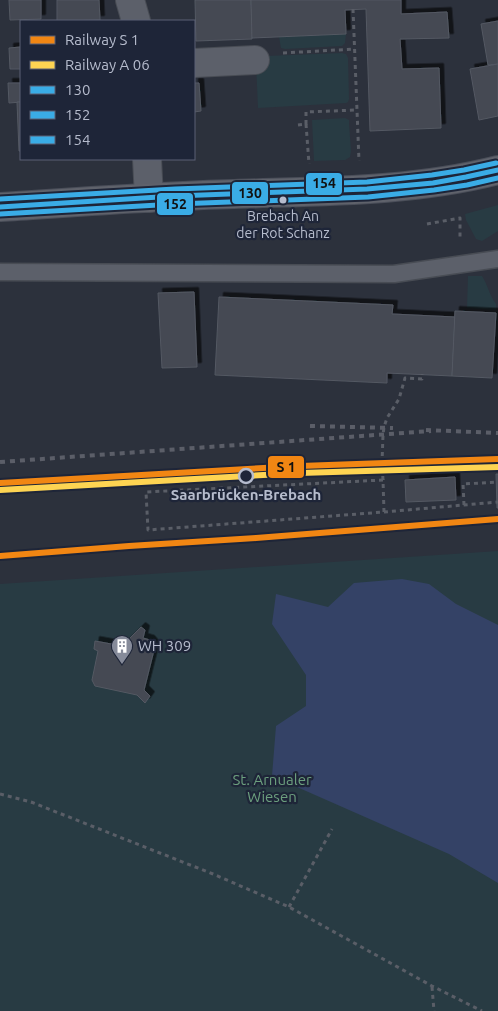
<svg xmlns="http://www.w3.org/2000/svg" width="498" height="1011" viewBox="0 0 498 1011" font-family="Ubuntu,sans-serif">
	<style>
		.green { fill: #283b43 }
		.water { fill: #344266 }
		.building { fill: #444852; stroke: #545963; filter: url(#shadow) }
		.lines { fill: none; stroke-linecap: round; stroke-linejoin: round }
		.lane-casing { stroke: #484c54; stroke-width: 19 }
		.street-casing { stroke: #484c54; stroke-width: 30 }
		.primary-casing { stroke: #4a4e59; stroke-width: 30 }
		.path { stroke: #5a5e67; stroke-width: 3; stroke-dasharray: 4 4; stroke-linecap: butt }
		.lane { stroke: #5c606a; stroke-width: 16 }
		.street { stroke: #5c606a; stroke-width: 28 }
		.primary { stroke: #5f626b; stroke-width: 28 }
		.rail { stroke: #5b5e68; stroke-width: 4; stroke-dasharray: 5 5; stroke-linecap: butt }
		.bus-1-casing { stroke: #1e2538; stroke-width: 9 }
		.bus-2-casing { stroke: #1e2538; stroke-width: 9 }
		.bus-3-casing { stroke: #1e2538; stroke-width: 9 }
		.bus-1 { stroke: #3aace6; stroke-width: 5 }
		.bus-2 { stroke: #3aace6; stroke-width: 5 }
		.bus-3 { stroke: #3aace6; stroke-width: 5 }
		.rail-1-casing { stroke: #1e2538; stroke-width: 10 }
		.rail-2-casing { stroke: #1e2538; stroke-width: 10 }
		.rail-1 { stroke: #f18613; stroke-width: 6 }
		.rail-2 { stroke: #fed452; stroke-width: 6 }
		.bus-dot { fill: #b6bccd; stroke: #1e2538; stroke-width: 2 }
		.stop-dot { fill: #1e2538; stroke: #b6bccd; stroke-width: 2.5 }
		.labels { text-anchor: middle; stroke-width: 4.5; stroke-linejoin: round; paint-order: stroke }
		.bus-label { font-size: 14px; fill: #b6bccd; stroke: #1e2538 }
		.stop-label { font-size: 15px; font-weight: bold; fill: #b6bccd; stroke: #1e2538 }
		.poi-label { font-size: 15px; fill: #b6bccd; stroke: #1e2538; text-anchor: start }
		.park-label { font-size: 15px; fill: #6c9f7e; stroke: #1e2538 }
		.line-badge { stroke: #1e2538; stroke-width: 2 }
		.pale-badge-label { font-size: 14px; text-anchor: middle; font-weight: bold; fill: #111 }
	</style>
	<defs>
		<filter id="shadow"><feDropShadow dx="4.5" dy="-4.5" stdDeviation="0" flood-color="#0009"/></filter>
	</defs>
	<rect width="100%" height="100%" fill="#2c313c"/>
	<g class="green">
		<path d="M346,34L345,43L342,46L285,49L281,48L279,37Z"/>
		<path d="M342,53L346,54L348,58L349,99L348,102L346,103L258,108L256,63L266,56Z"/>
		<path d="M345,118L349,120V123L351,151L350,157L345,160L314,161L312,120Z"/>
		<path d="M498,205V231L482,241L476,239L466,220L465,214Z"/>
		<path d="M468,276H482C488,285 489,295 496,304V310L467,308Z"/>
		<path d="M498,551V1011H0V584Z"/>
	</g>
	<path class="water" d="M402,579L429,584L456,604L498,625V883L449,854L272,776L276,726L306,706V675L272,624L276,594L328,607L354,583Z"/>
	<g class="building">
		<path d="M9,0H41V19L10,20Z"/>
		<path d="M57,0H99L100,20L57,21Z"/>
		<path d="M195,0H251L252,39L196,41Z"/>
		<path d="M251,0H401V14L447,12L449,38L400,39L402,69L439,68L441,128L370,131L366,9L345,10L346,34L252,38Z"/>
		<path d="M498,21V64L488,65L481,24Z"/>
		<path d="M21,47V69H10L9,48Z"/>
		<path d="M498,64V116L479,120L470,69Z"/>
		<path d="M8,83H21V102L9,103Z"/>
		<path d="M194,83H199L201,111L194,112Z"/>
		<path d="M17,102H21V151H19Z"/>
		<path d="M194,292L197,367L162,368L158,293Z"/>
		<path d="M219,297L393,305L392,314L455,317L452,376L387,373V383L215,375Z"/>
		<path d="M455,311L496,313L492,378L452,376Z"/>
		<path d="M496,474H498V508H497Z"/>
		<path d="M455,477L456,500L406,502L405,480Z"/>
		<path d="M141,627L145,630L143,638L150,640L155,646L144,690L150,696L145,703L137,695L95,686L92,680L98,651L94,649L95,641L122,646Z"/>
	</g>
	<g class="lines">
		<g class="lane-casing">
			<path id="lane" d="M0,272L394,274L498,259"/>
		</g>
		<g class="street-casing">
			<g id="street">
				<path d="M130,0L136,21"/>
				<path d="M194,63L255,60"/>
				<path d="M147,159L149,198"/>
			</g>
		</g>
		<g class="primary-casing">
			<path id="primary" d="M0,207C78,202 156,196 234,194C323,191 412,192 498,170"/>
		</g>
		<g class="path">
			<path d="M353,9L359,161"/>
			<path d="M283,53L355,49"/>
			<path d="M306,124L309,164"/>
			<path d="M298,125L306,124V112L357,110"/>
			<path d="M427,224L460,218V240"/>
			<path d="M383,480L382,463L383,435L384,427L387,418L399,399L405,378L422,379V374"/>
			<path d="M464,505L463,484L498,482"/>
			<path d="M384,512L383,480L146,492L148,530L384,512L498,502"/>
			<path d="M0,794L31,802L213,874L289,907L432,986L482,1011"/>
			<path d="M289,907L332,829"/>
			<path d="M432,987L434,1011"/>
		</g>
		<use href="#lane" class="lane"/>
		<use href="#street" class="street"/>
		<use href="#primary" class="primary"/>
		<g class="rail">
			<path d="M310,426L393,428"/>
			<path d="M426,430L498,433"/>
			<path d="M0,462L431,431"/>
		</g>
		<g class="bus-1-casing">
			<path id="bus-1" d="M0,207L175,196L367,189L433,183L466,177L498,170"/>
		</g>
		<g class="bus-2-casing">
			<path id="bus-2" d="M0,214L176,204L368,197L434,190L467,185L498,178"/>
		</g>
		<g class="bus-3-casing">
			<path id="bus-3" d="M0,199L175,189L367,182L432,175L464,170L496,163"/>
		</g>
		<use href="#bus-1" class="bus-1"/>
		<use href="#bus-2" class="bus-2"/>
		<use href="#bus-3" class="bus-3"/>
		<g class="rail-1-casing">
			<g id="rail-1">
				<path d="M0,483L300,466L498,459"/>
				<path d="M0,556L129,546L256,538L498,519"/>
			</g>
		</g>
		<g class="rail-2-casing">
			<path id="rail-2" d="M0,490L300,473L498,467"/>
		</g>
		<use href="#rail-1" class="rail-1"/>
		<use href="#rail-2" class="rail-2"/>
	</g>
	<defs>
		<g id="building-pin" transform="scale(1.125)"><path d="M0 17L-7.5 6A9.5 9.5 0 1 1 7.5 6Z" fill="#868b9a" stroke="#1e2538"/><path d="M-4-6H4V6H1V3H-1V6H-4ZM-2.5-4.3h1.7v1.8h-1.7ZM.8-4.3h1.7v1.8H.8ZM-2.5-1h1.7V.8h-1.7ZM.8-1h1.7V.8H.8Z" fill="#fff"/></g>
	</defs>
	<g fill-rule="evenodd">
		<use href="#building-pin" x="122" y="646"/>
	</g>
	<circle class="bus-dot" cx="283" cy="200" r="4.5"/>
	<circle class="stop-dot" cx="246" cy="476" r="7"/>
	<g class="labels">
		<g class="bus-label">
			<text x="283" y="221">Brebach An<tspan x="283" dy="17">der Rot Schanz</tspan></text>
		</g>
		<g class="stop-label">
			<text x="246" y="500">Saarbrücken-Brebach</text>
		</g>
		<g class="poi-label">
			<text x="138" y="651">WH 309</text>
		</g>
		<g class="park-label">
			<text x="272" y="785">St. Arnualer<tspan x="272" dy="17">Wiesen</tspan></text>
		</g>
	</g>
	<g class="line-badge">
		<rect x="305" y="172" width="38" height="24" rx="5" fill="#3aace6"/>
		<rect x="231" y="181" width="38" height="24" rx="5" fill="#3aace6"/>
		<rect x="156" y="192" width="38" height="24" rx="5" fill="#3aace6"/>
		<rect x="267" y="455" width="38" height="24" rx="5" fill="#f18613"/>
	</g>
	<g class="pale-badge-label">
		<text x="324" y="188">154</text>
		<text x="250" y="198">130</text>
		<text x="175" y="209">152</text>
		<text x="286" y="472">S 1</text>
	</g>
	<rect x="20" y="20" width="175" height="140" fill="#1e2538" stroke="#5b6174"/>
	<rect x="30" y="36" width="25" height="8" fill="#f18613" stroke="#5b6174"/>
	<text x="65" y="45" font-size="15" fill="#b6bccd">Railway S 1</text>
	<rect x="30" y="61" width="25" height="8" fill="#fed452" stroke="#5b6174"/>
	<text x="65" y="70" font-size="15" fill="#b6bccd">Railway A 06</text>
	<rect x="30" y="86" width="25" height="8" fill="#3aace6" stroke="#5b6174"/>
	<text x="65" y="95" font-size="15" fill="#b6bccd">130</text>
	<rect x="30" y="111" width="25" height="8" fill="#3aace6" stroke="#5b6174"/>
	<text x="65" y="120" font-size="15" fill="#b6bccd">152</text>
	<rect x="30" y="136" width="25" height="8" fill="#3aace6" stroke="#5b6174"/>
	<text x="65" y="145" font-size="15" fill="#b6bccd">154</text>
</svg>
